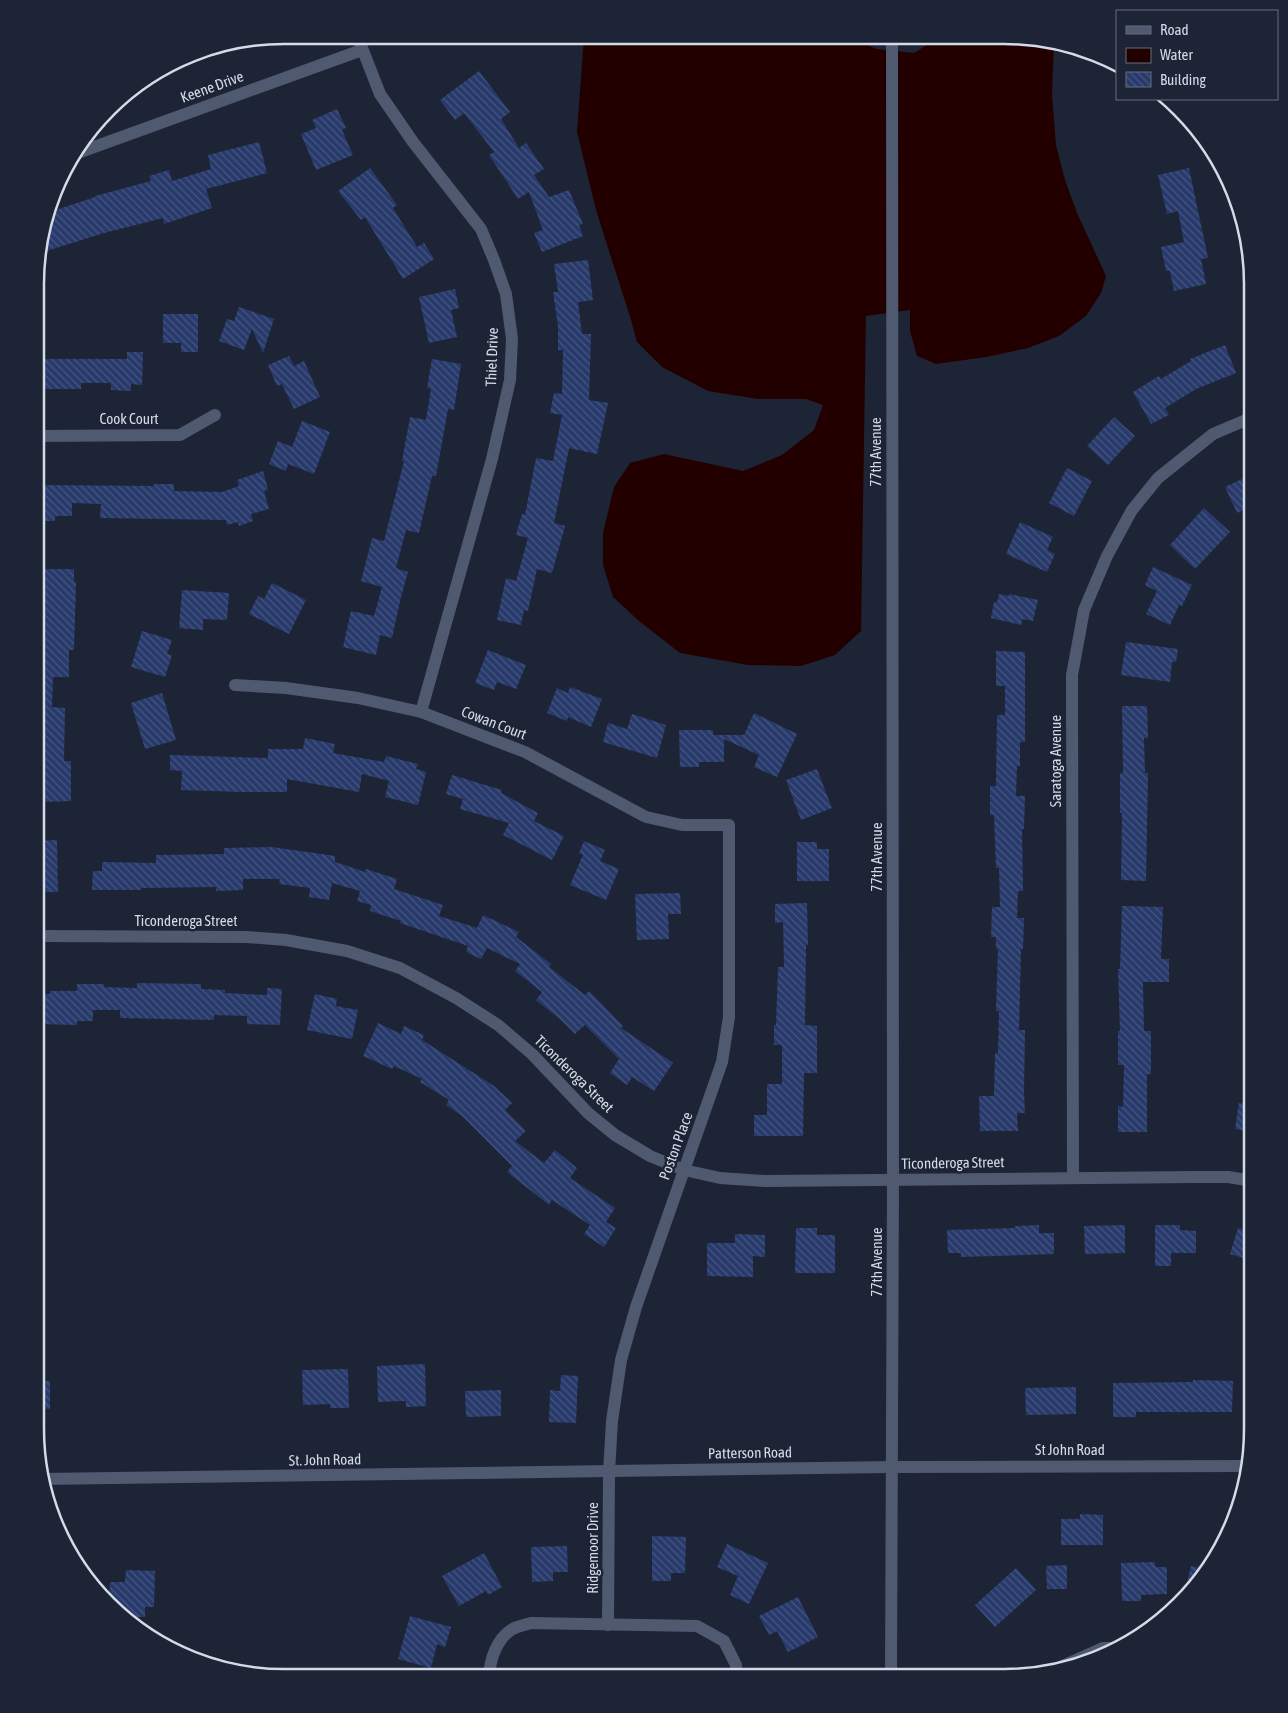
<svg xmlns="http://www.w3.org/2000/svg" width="1288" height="1713" viewBox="0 0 1288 1713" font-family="'Asap Condensed',sans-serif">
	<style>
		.water { fill: #230000 }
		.building { fill: url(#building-back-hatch) }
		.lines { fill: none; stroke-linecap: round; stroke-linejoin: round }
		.minor { stroke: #4f5970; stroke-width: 12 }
		.tertiary { stroke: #4f5970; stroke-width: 12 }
		.labels { text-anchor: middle; stroke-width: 5; stroke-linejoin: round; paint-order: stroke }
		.street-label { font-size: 15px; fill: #d5dae7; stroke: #1c2436 }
		.rim { fill: none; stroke: #d5dae7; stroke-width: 2.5 }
	</style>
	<defs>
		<pattern id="building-back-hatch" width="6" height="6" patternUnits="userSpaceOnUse" patternTransform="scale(1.25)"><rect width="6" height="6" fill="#283a6b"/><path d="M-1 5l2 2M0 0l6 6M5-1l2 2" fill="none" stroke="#465680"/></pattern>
	</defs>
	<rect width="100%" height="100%" fill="#1c2436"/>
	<path class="water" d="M584,36L865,37L866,44L876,49L914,53L930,43L932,37H1037L1054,42L1052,94L1056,145L1065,180L1077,213L1106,276L1101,293L1086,316L1059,336L1028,348L986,357L936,364L917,356L910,331V310L866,316L861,631L835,655L801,666L748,665L680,653L639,621L613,597L603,565V533L614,487L630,463L664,454L743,471L782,455L814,430L823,405L806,399H758L708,391L662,367L637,342L631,320L596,210L577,132Z"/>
	<g class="building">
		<path d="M479,71L510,112L501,119L519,148L526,143L544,169L534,175L549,197L569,190L583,224L579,225L583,236L542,252L534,233L543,230L529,192L518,199L489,155L494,152L464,113L455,120L440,100Z"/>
		<path d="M337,109L346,128L342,130L353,155L316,170L301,134L316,128L312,120Z"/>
		<path d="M259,142L267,173L206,189L212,208L164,224L163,218L104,233L37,254L48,219L55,217L53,211L95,197V196L151,181L149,176L169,170L172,181L211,169L208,155Z"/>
		<path d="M370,168L397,205L393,208L417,247L424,243L434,259L403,279L365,217L361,220L338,191Z"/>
		<path d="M1189,168L1208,258L1201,259L1206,284L1174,291L1170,271H1166L1161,247L1184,242L1178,211L1167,214L1158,175Z"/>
		<path d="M588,260L593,300L578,302L582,334H591L589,400L608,403L597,454L569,448L554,523L565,526L552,573L537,569L528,611L524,610L521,625L497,620L506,578L516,581L528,538L516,535L522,514L525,515L536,458L553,461L562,415L550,413L554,393L562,394L563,350H558V326L553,292H558L554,264Z"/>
		<path d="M455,289L459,308L451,310L457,337L429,343L419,297Z"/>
		<path d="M239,307L274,319L263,353L252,329L244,350L219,341L227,319L234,321Z"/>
		<path d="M163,314H198V352H181V343H163Z"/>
		<path d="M1225,345L1236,373L1196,389L1165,408L1169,415L1151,424L1133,392L1159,376L1161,379L1191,361L1190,359Z"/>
		<path d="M127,352H143L142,385L131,384V391L111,390V383H81V389H37V359H127Z"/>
		<path d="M289,356L294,366L304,361L320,397L294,409L282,384L277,386L268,365Z"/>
		<path d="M432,359L461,364L454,410L448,409L436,476H432L419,533L406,530L396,568L408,572L401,597L392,638L380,635L376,655L343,647L351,611L374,616L382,587L361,581L372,538L384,541L404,461H402L410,417L426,420L431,389L427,388Z"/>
		<path d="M1114,417L1135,436L1108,465L1087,446Z"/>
		<path d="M302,421L330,432L314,474L288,464L286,471L269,464L278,441L292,447Z"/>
		<path d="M1067,468L1092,481L1074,516L1049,503Z"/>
		<path d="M263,471L268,489L264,491L269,509L251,514L253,521L239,526L238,522L227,525L226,520L100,518L101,504L72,503V516H55V521H37V501H40L41,485L154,486V484H174V491L222,492L239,486L237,480Z"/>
		<path d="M1253,474V506L1237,513L1225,487Z"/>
		<path d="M1204,508L1230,532L1195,569L1170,545Z"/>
		<path d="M1020,522L1053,537L1047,550L1055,554L1047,572L1006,554Z"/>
		<path d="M1153,567L1192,585L1182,606L1179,605L1170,625L1146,614L1157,591L1145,585Z"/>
		<path d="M37,569H74V582H76L74,650H69V677H53L52,707L65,708L64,761H71V801L43,802L42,781H36V696H39V653H36V631H39V590H37Z"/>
		<path d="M272,583L306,600L289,634L249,614L258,596L264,599Z"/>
		<path d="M182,590L229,593L227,620L203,619V630L179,628Z"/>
		<path d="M999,594L1009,596V594L1038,600L1033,621L1023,619L1021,625L991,618L994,602H997Z"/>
		<path d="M142,631L172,640L167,654L172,655L165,677L131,667Z"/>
		<path d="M1126,642L1178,649L1176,662H1172L1170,682L1121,675Z"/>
		<path d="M488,650L526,665L516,689L497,682L494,690L475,683Z"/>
		<path d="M996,651L1025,652V742H1020V766H1017L1016,796H1025L1024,829H1022L1023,891H1018L1017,918H1024L1023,949H1021L1019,1030H1025L1024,1091L1025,1113H1017L1018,1131H980L979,1096H994L995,1053H998L999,1011H996L998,949H996V937H991L992,907H1000L999,868H996L994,815H990V786H996L997,715H1005V686H996Z"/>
		<path d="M570,687L602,699L591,727L568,717L567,721L547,713L557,688L568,693Z"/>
		<path d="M162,693L176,740L145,749L131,703Z"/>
		<path d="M1122,706H1147L1148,738H1144L1145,773H1148L1146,881L1121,880L1122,813H1120V773H1123Z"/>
		<path d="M754,713L797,734L777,777L754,767L759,755L724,739V762H699V767H680L679,730H713V735H744Z"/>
		<path d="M632,714L666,725L657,758L603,742L608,723L627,729Z"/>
		<path d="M305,738L335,744L333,753L384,762L386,756L418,764L416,769L426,772L418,805L385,797L389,781L362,774L359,792L287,779V792H241L181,790L182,771L170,770V755L268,758V749H303Z"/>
		<path d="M817,769L832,808L801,820L786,780Z"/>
		<path d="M452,775L502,790L501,793L538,813L534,821L564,836L552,860L503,835L509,823L460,809L463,799L446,794Z"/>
		<path d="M57,840L58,892H36V841Z"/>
		<path d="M584,841L605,850L600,861L619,869L606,900L570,885L583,855L579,853Z"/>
		<path d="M797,842H817V849H829V881H797Z"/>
		<path d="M272,847L335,856V862L365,872L366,869L397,879L394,889L443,905L439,916L477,928L483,915L519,932L516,937L551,964L549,967L585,995L589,991L623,1026L621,1028L673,1063L654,1091L632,1077L627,1085L610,1073L619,1059L585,1025L575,1034L561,1020L536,1000L542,992L515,971L520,964L487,948L481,959L466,952L468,946L400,923L401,921L370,911L371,905L357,901L360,891L332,883L329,900L309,897L310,888L279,884L280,879H243V890L216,891V887L141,888V890H92L93,871H102V862L156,863V855L224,854V848Z"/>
		<path d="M680,893L681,914H668L669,939L637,940L635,894Z"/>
		<path d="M807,903L808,945H806L805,1025L817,1026V1073H804L803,1136H754V1115H767V1084H782V1045H774V1025H776L778,967H784L783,922L775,923V904Z"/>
		<path d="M1122,906L1163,907L1161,959H1169V982H1143L1144,1031H1151V1074H1147V1132H1118V1106L1123,1107L1124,1065H1118V1031H1120L1118,969H1120Z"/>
		<path d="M137,983L201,984V989L225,990V993L267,995V988L282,989L280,1025L247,1024V1016L214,1015V1020L120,1018V1010H93V1021H77V1025L36,1024V994H50V991H77V984H104V987L137,988Z"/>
		<path d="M315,994L337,999L336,1006L358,1010L352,1039L307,1030Z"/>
		<path d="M378,1023L401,1034L404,1026L424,1035L422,1040L494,1086L512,1103L505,1110L526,1131L515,1141L544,1163L555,1150L577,1168L570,1178L615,1208L606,1222L616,1228L604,1247L584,1234L590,1225L552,1200L549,1205L507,1172L512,1166L462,1116L446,1105L449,1100L420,1082L422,1079L394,1066L392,1069L363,1056Z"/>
		<path d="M1239,1103L1253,1105V1132L1235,1129Z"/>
		<path d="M1039,1225V1233H1054V1254L961,1257V1253H948L947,1230L1015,1228V1226Z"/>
		<path d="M1125,1225V1253L1085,1254L1084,1226Z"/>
		<path d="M1155,1225H1180V1230L1196,1231V1253H1171V1266H1155Z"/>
		<path d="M796,1228H817V1235H835V1273H795Z"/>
		<path d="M1238,1228L1253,1232V1261L1230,1254Z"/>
		<path d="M735,1234L765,1235V1257L753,1256V1277L707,1276V1243H735Z"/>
		<path d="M425,1364L426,1406L406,1407V1401L378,1402L377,1366Z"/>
		<path d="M348,1369L349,1408H330V1404L303,1405L302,1370Z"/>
		<path d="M561,1375L578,1376L576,1423L549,1422L550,1390L560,1391Z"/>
		<path d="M1193,1380L1233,1381L1232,1412H1136V1417H1113V1383L1193,1382Z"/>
		<path d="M35,1381H50V1409L35,1408Z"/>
		<path d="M1076,1387V1414L1026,1415L1025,1388Z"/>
		<path d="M501,1390V1416L466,1417L465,1391Z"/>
		<path d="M1080,1514L1103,1515V1545H1061V1519H1080Z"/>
		<path d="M652,1536L686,1537L685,1573H671V1581H652Z"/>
		<path d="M727,1544L768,1563L749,1604L730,1595L738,1576L717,1567Z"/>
		<path d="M567,1546L568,1572H553V1581L532,1582L531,1547Z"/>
		<path d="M484,1553L502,1587L488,1595L486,1591L459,1606L442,1576Z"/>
		<path d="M1155,1562V1567H1167V1594L1141,1595V1601H1122L1121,1563Z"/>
		<path d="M1067,1565V1589H1047L1046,1566Z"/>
		<path d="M1191,1566L1209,1570L1183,1600Z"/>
		<path d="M1016,1568L1036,1590L995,1627L975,1605Z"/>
		<path d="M126,1570L155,1571L154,1607H145V1617H135V1627L109,1604L110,1582H125Z"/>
		<path d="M798,1597L818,1637L788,1652L777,1631L769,1635L759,1616Z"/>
		<path d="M410,1616L451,1627L445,1647L437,1644L431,1668L398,1659Z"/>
	</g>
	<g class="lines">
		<g class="minor">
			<path d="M357,35L380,94L413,142L481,229L494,260L506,294L512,339L510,380L492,459L421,712"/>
			<path d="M72,155L362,50"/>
			<path d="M37,436L180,435L215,415"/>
			<path d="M235,685L286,688L358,698L421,712L525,752L646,817L682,825H729V1017L722,1062L636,1307L621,1360L612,1421L609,1472L608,1625"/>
			<path d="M36,936L246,937L286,940L347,951L400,968L456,998L498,1025L532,1054L588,1113L615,1135L650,1156L684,1170L720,1178L765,1181L1195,1177H1228L1253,1181"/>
			<path d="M1073,1178L1072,675L1084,610L1107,556L1132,510L1158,478L1213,434L1253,417"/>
			<path d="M42,1479L892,1467"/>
			<path d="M1058,1668L1103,1648H1121"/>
			<path d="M489,1677C490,1660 496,1640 511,1630C517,1626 525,1625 531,1623L697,1626L724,1641L736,1665L737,1677"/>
		</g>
		<g class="tertiary">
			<path d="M892,1467L1248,1466"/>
			<path d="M891,1678L893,1180L892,37"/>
		</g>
	</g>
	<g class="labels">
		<g class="street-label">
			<text transform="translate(212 87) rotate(-20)" y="5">Keene Drive</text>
			<text transform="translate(492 357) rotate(-88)" y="5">Thiel Drive</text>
			<text x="129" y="424">Cook Court</text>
			<text transform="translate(876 452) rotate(-90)" y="5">77th Avenue</text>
			<text transform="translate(494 723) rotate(21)" y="5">Cowan Court</text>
			<text transform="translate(1056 761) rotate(-90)" y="5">Saratoga Avenue</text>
			<text transform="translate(877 857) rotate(-90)" y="5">77th Avenue</text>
			<text x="186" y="926">Ticonderoga Street</text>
			<text transform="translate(574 1074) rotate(44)" y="5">Ticonderoga Street</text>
			<text transform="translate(676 1146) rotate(-70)" y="5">Poston Place</text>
			<text transform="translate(953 1163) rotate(-1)" y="5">Ticonderoga Street</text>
			<text transform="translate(877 1262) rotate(-90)" y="5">77th Avenue</text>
			<text x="1070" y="1455">St John Road</text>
			<text transform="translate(750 1453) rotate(-1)" y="5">Patterson Road</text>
			<text transform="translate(325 1460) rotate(-1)" y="5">St. John Road</text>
			<text transform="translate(593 1548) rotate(-90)" y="5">Ridgemoor Drive</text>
		</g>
	</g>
	<path d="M0 0H1288V1713H0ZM284 44H1004A240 240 0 0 1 1244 284V1429A240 240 0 0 1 1004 1669H284A240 240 0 0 1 44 1429V284A240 240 0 0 1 284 44Z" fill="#1c2436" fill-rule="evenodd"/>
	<path class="rim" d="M284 44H1004A240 240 0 0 1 1244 284V1429A240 240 0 0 1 1004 1669H284A240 240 0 0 1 44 1429V284A240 240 0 0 1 284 44Z"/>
	<rect x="1116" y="10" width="162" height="90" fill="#1c2436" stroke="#666d7d"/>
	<rect x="1126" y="26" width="25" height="8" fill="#4f5970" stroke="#666d7d"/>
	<text x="1160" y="35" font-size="15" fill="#d5dae7">Road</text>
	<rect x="1126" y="48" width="25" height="15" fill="#230000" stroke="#666d7d"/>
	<text x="1160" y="60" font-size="15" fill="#d5dae7">Water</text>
	<rect x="1126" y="72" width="25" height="15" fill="url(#building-back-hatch)" stroke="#666d7d"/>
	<text x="1160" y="85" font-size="15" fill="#d5dae7">Building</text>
</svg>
